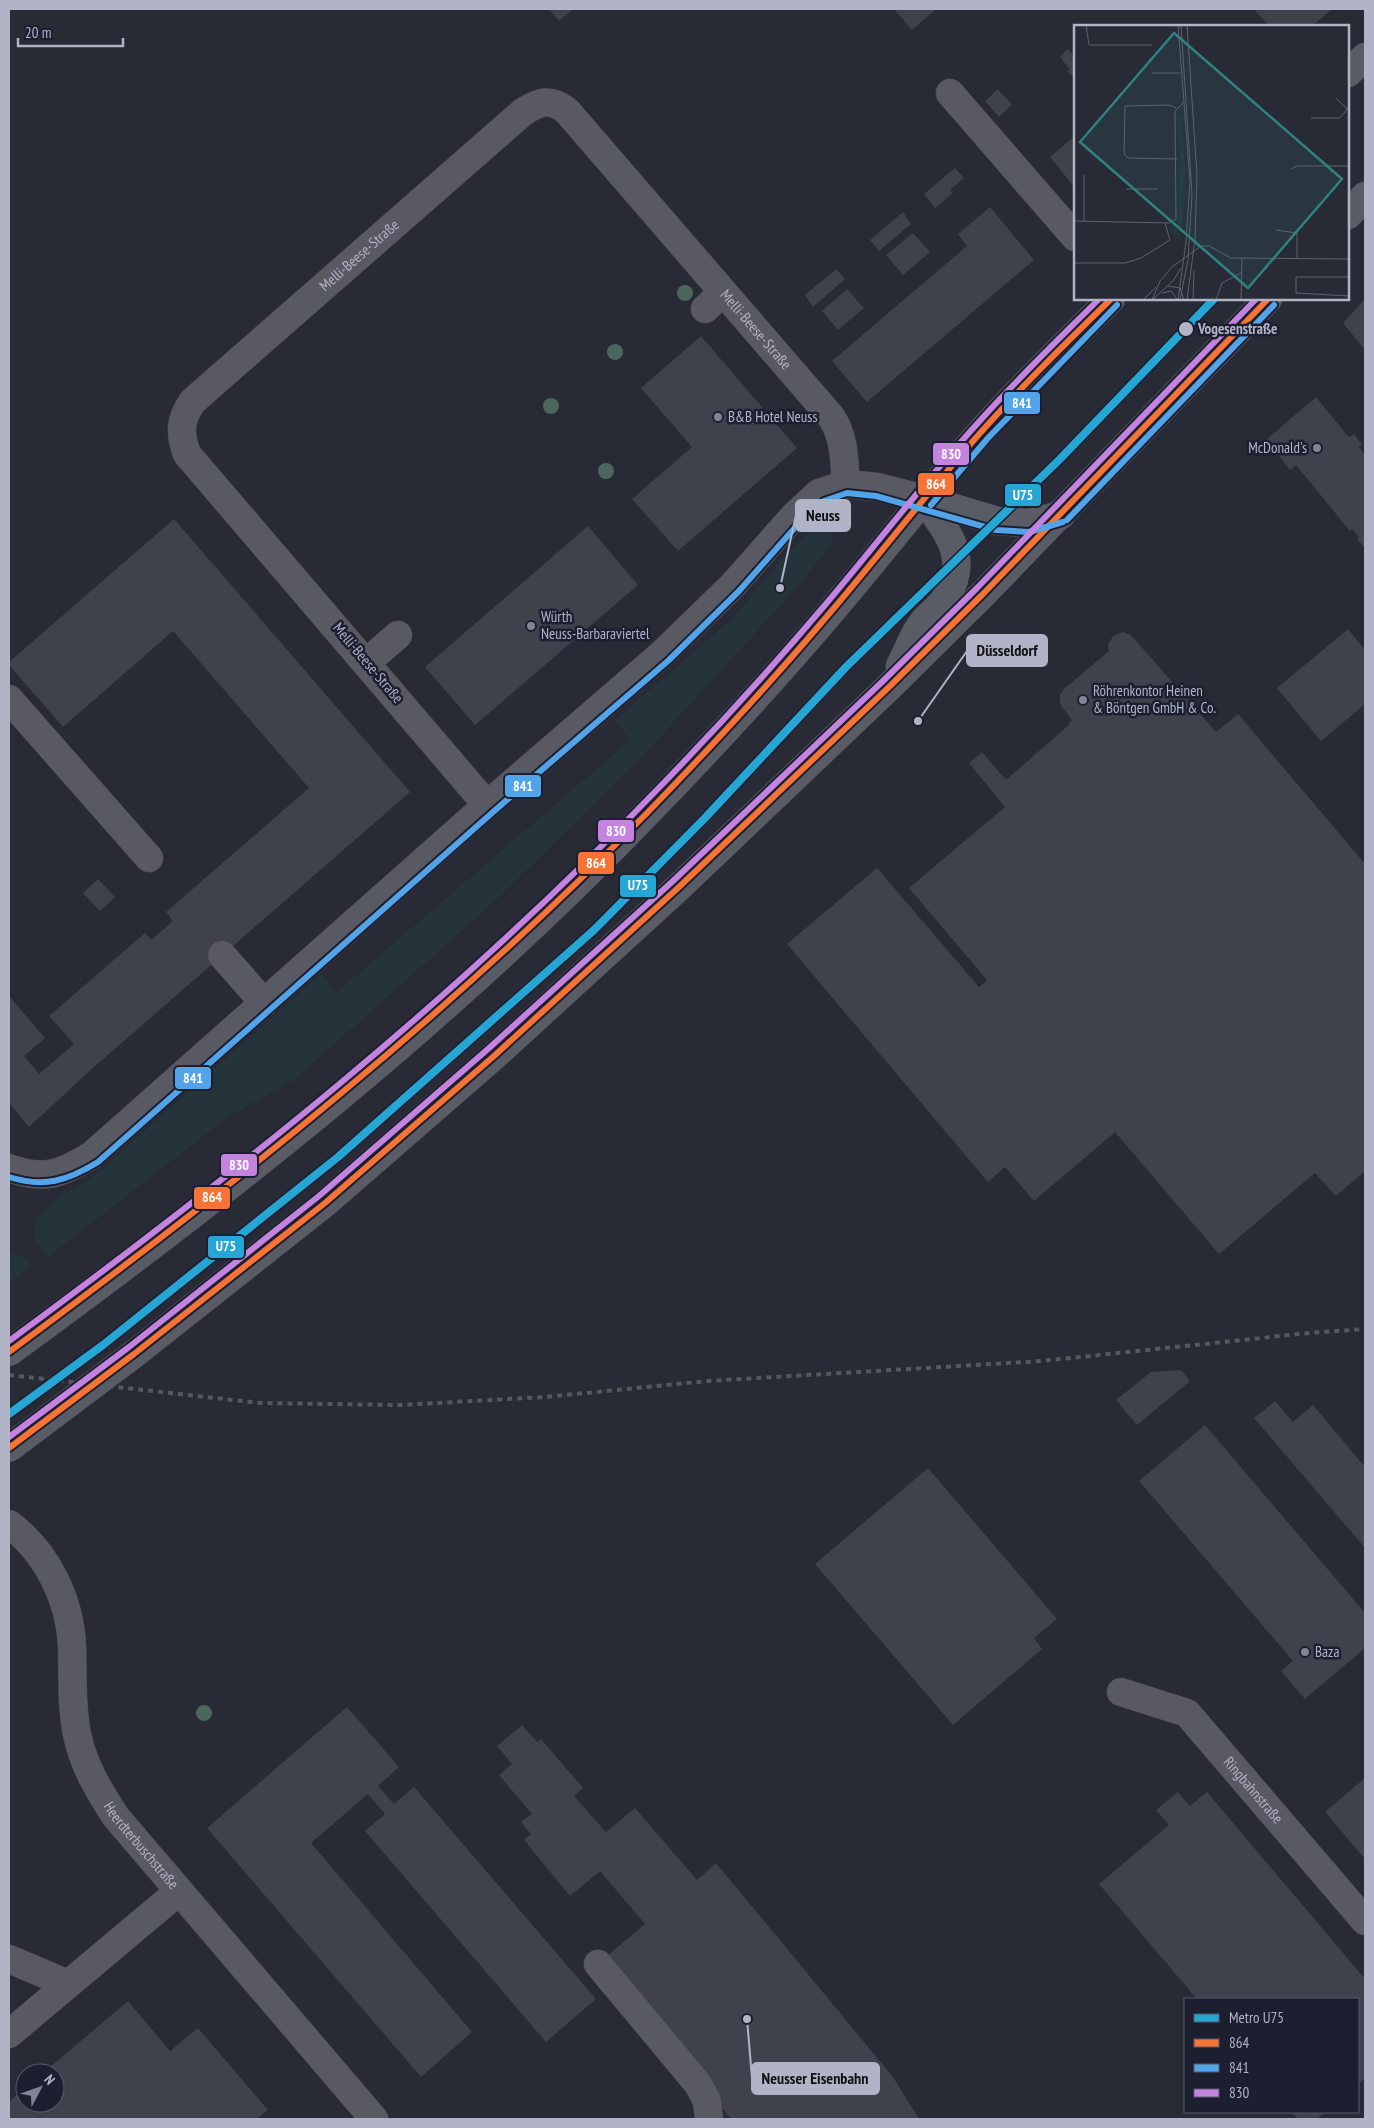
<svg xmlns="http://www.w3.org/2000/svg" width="1374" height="2128" viewBox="0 0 1374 2128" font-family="'PT Sans Narrow',sans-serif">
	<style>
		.green { fill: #25333b }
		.building { fill: #3f414c }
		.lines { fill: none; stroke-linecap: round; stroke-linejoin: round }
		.minor-casing { stroke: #44464e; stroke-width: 29 }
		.major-casing { stroke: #454752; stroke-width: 29 }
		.minor { stroke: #585963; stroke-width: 28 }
		.major { stroke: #5a5c65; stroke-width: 28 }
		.rail { stroke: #565860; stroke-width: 4; stroke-dasharray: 5 5; stroke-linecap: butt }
		.major-bridge-casing { stroke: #454752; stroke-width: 29; stroke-linecap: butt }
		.major-bridge { stroke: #5a5c65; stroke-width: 28 }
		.bus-1-casing { stroke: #1b1f30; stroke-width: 10 }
		.bus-2-casing { stroke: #1b1f30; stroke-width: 10 }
		.bus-3-casing { stroke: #1b1f30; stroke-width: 10 }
		.bus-1 { stroke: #f57335; stroke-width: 6 }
		.bus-2 { stroke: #53a3e8; stroke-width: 6 }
		.bus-3 { stroke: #c483df; stroke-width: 6 }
		.metro-1-casing { stroke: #1b1f30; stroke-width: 11 }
		.metro-1 { stroke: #26a6d4; stroke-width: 8 }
		.tree { fill: #4b675d }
		.stop-dot { fill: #b1b4c7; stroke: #1b1f30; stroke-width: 2 }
		.poi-dot { fill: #818494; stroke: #1b1f30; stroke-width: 2 }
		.labels { text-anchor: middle; stroke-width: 5; stroke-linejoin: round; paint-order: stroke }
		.street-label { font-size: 15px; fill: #b1b4c7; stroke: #1b1f30 }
		.stop-label { font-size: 15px; font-weight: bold; fill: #b1b4c7; stroke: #1b1f30; text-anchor: start }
		.poi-label { font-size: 15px; fill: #b1b4c7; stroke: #1b1f30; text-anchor: start }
		.inset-road { fill: none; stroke: #5f616f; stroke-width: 1 }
		.view { fill: #2f8280; fill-opacity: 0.15; stroke: #2f8280; stroke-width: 2.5 }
		.inset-edge { fill: none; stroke: #b1b4c7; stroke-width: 2.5 }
		.leader { fill: none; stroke: #b1b4c7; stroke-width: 2 }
		.callout-dot { fill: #b1b4c7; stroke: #1b1f30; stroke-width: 2 }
		.callout { fill: #b1b4c7; stroke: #b1b4c7; stroke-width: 2 }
		.callout-label { font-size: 16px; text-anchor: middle; font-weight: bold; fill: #111 }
		.line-badge { stroke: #1b1f30; stroke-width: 2 }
		.badge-label { font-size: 14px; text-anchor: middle; font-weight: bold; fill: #fff }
	</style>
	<rect width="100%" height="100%" fill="#282a35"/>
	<g class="green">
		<path d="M821,521L831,523L833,534L830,546L795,590L641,758L491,905L294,1080L228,1117L48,1257L35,1241V1219L60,1196L89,1180L321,974L337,992L630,740L615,720L733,618L786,554Z"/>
		<path d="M9,1253L22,1255L31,1266L9,1283Z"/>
	</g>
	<g class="building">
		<path d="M549,9H573L559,21Z"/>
		<path d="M894,9H936L912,30Z"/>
		<path d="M1254,9H1332L1312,26H1269Z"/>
		<path d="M1068,49L1075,58V80L1067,71L1070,70L1060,57Z"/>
		<path d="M998,89L1012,105L999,117L985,101Z"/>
		<path d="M1075,136V188L1050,157Z"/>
		<path d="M955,168L964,178L950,190L953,193L935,208L924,194Z"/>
		<path d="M990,207L1034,260L867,402L832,361L967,246L958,234Z"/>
		<path d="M903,212L911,224L879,251L870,240Z"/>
		<path d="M913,233L930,252L903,275L886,255Z"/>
		<path d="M836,269L845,279L813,307L805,295Z"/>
		<path d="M847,289L864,308L838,330L822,311Z"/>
		<path d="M1365,299V350L1343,323Z"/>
		<path d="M701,336L797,448L678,551L632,499L692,447L641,388Z"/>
		<path d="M1316,397L1347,435L1350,437L1354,434L1362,445L1359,447L1365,455V548L1357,539L1359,537L1352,529L1350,531L1296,465L1290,470L1266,440Z"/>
		<path d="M174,519L410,792L94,1067L29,1127L9,1103V996L45,1038L24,1056L39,1074L74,1044L49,1016L145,933L151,940L173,921L166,912L309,788L173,631L63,727L9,665V662Z"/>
		<path d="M588,526L638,585L475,725L425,667Z"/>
		<path d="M1348,629L1365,650V704L1321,741L1277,688Z"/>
		<path d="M1123,632L1131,635L1216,732L1238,714L1365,864V1171L1336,1196L1315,1173L1219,1254L1115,1132L1034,1201L1005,1167L988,1182L787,944L877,868L979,987L987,980L909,888L1005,807L969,763L982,752L1006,780L1070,724L1069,723L1072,720L1060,704V695L1065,688L1109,651L1108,645L1113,636Z"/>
		<path d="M98,879L115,897L100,911L83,893Z"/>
		<path d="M1181,1370L1190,1381L1137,1425L1116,1400L1151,1372Z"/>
		<path d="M1275,1401L1293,1422L1313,1405L1365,1467V1548L1254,1418Z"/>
		<path d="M1205,1425L1365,1613V1648L1305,1699L1281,1671L1293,1661L1139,1481Z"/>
		<path d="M928,1468L1057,1619L1034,1638L1042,1649L953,1725L815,1564Z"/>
		<path d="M347,1707L399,1767L378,1786L394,1804L414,1787L596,1999L546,2042L365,1831L385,1814L368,1794L311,1843L472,2032L421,2077L207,1828Z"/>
		<path d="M522,1725L537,1742L541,1739L583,1788L574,1796L606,1832L635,1808L697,1880L716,1863L893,2077L919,2119H731L601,1961L645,1924L600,1871L570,1896L524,1840L531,1834L521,1822L532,1814L499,1775L512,1764L497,1746Z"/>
		<path d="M1365,1778V1859L1325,1812Z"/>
		<path d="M1178,1792L1190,1806L1207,1792L1365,1979V2078L1358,2084V1999H1197L1099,1884L1169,1825L1156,1810Z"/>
		<path d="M128,2001L170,2051L198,2028L268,2110L257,2119H9V2102L25,2088V2103H55V2073H43Z"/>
		<path d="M1292,2112H1325L1317,2119H1298Z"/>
	</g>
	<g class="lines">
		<g class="minor-casing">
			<g id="minor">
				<path d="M950,93L1075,237"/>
				<path d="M705,309L723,292"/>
				<path d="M367,662L398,635"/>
				<path d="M9,699L149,858"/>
				<path id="s1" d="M487,805L187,454C179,433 180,419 193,401L523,112C540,101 551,98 567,111L832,418C845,439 844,460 846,484"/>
				<path d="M222,955L264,1003"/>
				<path d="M9,1168C44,1181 61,1174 92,1155L487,805L663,653L733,585L794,516L819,493L846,484L878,487L924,499"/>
				<path id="s2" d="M9,1524C47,1552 70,1600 72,1646C73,1676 71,1705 77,1734C83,1765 99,1791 116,1817L374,2119"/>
				<path id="s3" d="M1121,1692L1187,1713L1365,1921"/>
				<path d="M9,1959L68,1984"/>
				<path d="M598,1964L698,2084L707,2101L709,2119"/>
				<path d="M9,2034L178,1892"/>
			</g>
		</g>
		<g class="major-casing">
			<g id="major">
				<path d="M1348,73L1365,57"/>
				<path d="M1348,215L1365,196"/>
				<path d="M924,499L997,521L1028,523L1061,515"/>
				<path d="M900,666C907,653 912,637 921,625C927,615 939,609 945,599C971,557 948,534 924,499"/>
				<path d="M9,1352C234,1188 455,1013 648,812C712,746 775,678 834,608C884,549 931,488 982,431C1023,385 1068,342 1111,299"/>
				<path d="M134,1354L325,1203L494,1056L679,887L889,687L983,594L1268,299"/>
			</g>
		</g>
		<use href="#minor" class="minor"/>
		<use href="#major" class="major"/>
		<path class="rail" d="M9,1375L260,1403L401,1405L545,1397L708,1381L1042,1361L1309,1333L1365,1329"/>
		<g class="major-bridge-casing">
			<path id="major-bridge" d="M9,1448L134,1354"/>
		</g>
		<use href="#major-bridge" class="major-bridge"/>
		<g class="bus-1-casing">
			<g id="bus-1">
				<path d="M9,1352C234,1186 452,1012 648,812C712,746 775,678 834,608C884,549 931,488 982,431C1023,385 1067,342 1111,299"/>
				<path d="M9,1448L134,1354L325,1203L494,1056L679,887L889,687L983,594L1268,299"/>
			</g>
		</g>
		<g class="bus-2-casing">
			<g id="bus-2">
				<path d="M931,505L988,438L1117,305"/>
				<path d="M1067,520L1274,305"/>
				<path d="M9,1177C44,1188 67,1181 98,1162L493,812L669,660L739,591L800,522L824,501L847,493L876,496L996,530L1029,532L1063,522"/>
			</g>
		</g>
		<g class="bus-3-casing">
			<g id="bus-3">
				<path d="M9,1341C233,1176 452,1002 646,801C708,738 768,672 825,605C876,545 924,482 977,424C1016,380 1058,340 1099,299"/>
				<path d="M9,1437L129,1347L319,1196L488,1049L673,881L883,681L977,588L1256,299"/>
			</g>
		</g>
		<use href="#bus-1" class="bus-1"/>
		<use href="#bus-2" class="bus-2"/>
		<use href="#bus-3" class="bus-3"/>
		<g class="metro-1-casing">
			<path id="metro-1" d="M9,1414L103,1345L338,1157L594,930L704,819L846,667L1060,459L1214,299"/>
		</g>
		<use href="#metro-1" class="metro-1"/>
	</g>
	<g class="tree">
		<circle cx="685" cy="293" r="8"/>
		<circle cx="615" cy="352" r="8"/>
		<circle cx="551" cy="406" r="8"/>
		<circle cx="606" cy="471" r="8"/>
		<circle cx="204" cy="1713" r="8"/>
	</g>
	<circle class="stop-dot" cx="1186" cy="329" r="8"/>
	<g class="poi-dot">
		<circle cx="718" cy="417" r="5"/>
		<circle cx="1317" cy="448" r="5"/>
		<circle cx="531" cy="626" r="5"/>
		<circle cx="1083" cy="700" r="5"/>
		<circle cx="1305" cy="1652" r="5"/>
	</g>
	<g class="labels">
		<g class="street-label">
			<text dy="5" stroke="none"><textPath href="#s1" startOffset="739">Melli-Beese-Straße</textPath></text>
			<text dy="5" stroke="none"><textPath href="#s1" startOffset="1294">Melli-Beese-Straße</textPath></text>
			<text transform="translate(368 663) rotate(50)" y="5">Melli-Beese-Straße</text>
			<text dy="5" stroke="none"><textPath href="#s3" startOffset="171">Ringbahnstraße</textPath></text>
			<text dy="5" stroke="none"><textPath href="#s2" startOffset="360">Heerdterbuschstraße</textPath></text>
		</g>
		<g class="stop-label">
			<text x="1198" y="334">Vogesenstraße</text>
		</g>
		<g class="poi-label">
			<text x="728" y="422">B&amp;B Hotel Neuss</text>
			<text x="1307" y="453" text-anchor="end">McDonald's</text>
			<text x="541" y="622">Würth<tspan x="541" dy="17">Neuss-Barbaraviertel</tspan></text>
			<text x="1093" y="696">Röhrenkontor Heinen<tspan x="1093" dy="17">&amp; Böntgen GmbH &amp; Co.</tspan></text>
			<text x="1315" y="1657">Baza</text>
		</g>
	</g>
	<g transform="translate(1074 25)">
		<rect width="275" height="275" fill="#282a35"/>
		<path d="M103,88L107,94L111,140L108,199L104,198L107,118H105ZM102,200L108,201L107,213L96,222L101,215L94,202Z" fill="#25333b"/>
		<path class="inset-road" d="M12,0L15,20H78M113,0L123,150L121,214L113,275M78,48H106M262,73L273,84M102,83L96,80L51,81L50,129L54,133L103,134M237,93H266L275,82M217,144L223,141H275M52,164H84M0,196L95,198L102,194L101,86L109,78M10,196V150M202,205L223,208V233M0,238H51L67,233L96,215L91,198M275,252H222V268L275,271M94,261L106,263L110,275M88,268L97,266L103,274M69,275L82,262M78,275L86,256L98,242L127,221H135L157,233L275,234M78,275L99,256L107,243M104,275L112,217L116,156L104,0M106,275L114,235L118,170L107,0M119,275L120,246M142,275L148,258L167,248M167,275L168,233"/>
		<path class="view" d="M100,8L268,154L174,263L6,117Z"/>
		<rect width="275" height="275" class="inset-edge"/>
	</g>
	<path class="leader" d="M780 588L796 515M918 721L967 651M747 2019L752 2078"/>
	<g class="callout-dot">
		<circle cx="780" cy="588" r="5"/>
		<circle cx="918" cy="721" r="5"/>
		<circle cx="747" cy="2019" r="5"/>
	</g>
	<g class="callout">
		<rect x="796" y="500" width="54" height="31" rx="5"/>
		<rect x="967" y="635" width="80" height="31" rx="5"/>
		<rect x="752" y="2063" width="127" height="31" rx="5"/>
	</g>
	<g class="callout-label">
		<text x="823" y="521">Neuss</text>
		<text x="1007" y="656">Düsseldorf</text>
		<text x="815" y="2084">Neusser Eisenbahn</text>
	</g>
	<g class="line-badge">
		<rect x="1003" y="391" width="38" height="24" rx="5" fill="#53a3e8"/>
		<rect x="932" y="442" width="38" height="24" rx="5" fill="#c483df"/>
		<rect x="917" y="472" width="38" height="24" rx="5" fill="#f57335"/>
		<rect x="1004" y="483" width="38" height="24" rx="5" fill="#26a6d4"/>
		<rect x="504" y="774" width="38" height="24" rx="5" fill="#53a3e8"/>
		<rect x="597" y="819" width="38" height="24" rx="5" fill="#c483df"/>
		<rect x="577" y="851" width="38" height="24" rx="5" fill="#f57335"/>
		<rect x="619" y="874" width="38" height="24" rx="5" fill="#26a6d4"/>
		<rect x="174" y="1066" width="38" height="24" rx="5" fill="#53a3e8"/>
		<rect x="220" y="1153" width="38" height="24" rx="5" fill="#c483df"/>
		<rect x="193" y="1186" width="38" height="24" rx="5" fill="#f57335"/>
		<rect x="207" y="1235" width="38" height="24" rx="5" fill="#26a6d4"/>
	</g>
	<g class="badge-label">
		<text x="1022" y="408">841</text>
		<text x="951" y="459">830</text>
		<text x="936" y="489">864</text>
		<text x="1023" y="500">U75</text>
		<text x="523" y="791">841</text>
		<text x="616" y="836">830</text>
		<text x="596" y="868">864</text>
		<text x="638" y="890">U75</text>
		<text x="193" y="1083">841</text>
		<text x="239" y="1170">830</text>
		<text x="212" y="1202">864</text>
		<text x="226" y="1251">U75</text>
	</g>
	<rect width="1374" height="2128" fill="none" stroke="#b1b4c7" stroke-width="20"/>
	<rect x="1184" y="1998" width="175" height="115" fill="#1b1f30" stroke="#575b6c"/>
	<rect x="1194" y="2014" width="25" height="8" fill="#26a6d4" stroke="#575b6c"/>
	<text x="1229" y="2023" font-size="15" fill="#b1b4c7">Metro U75</text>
	<rect x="1194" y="2039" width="25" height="8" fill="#f57335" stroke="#575b6c"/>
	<text x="1229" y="2048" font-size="15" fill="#b1b4c7">864</text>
	<rect x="1194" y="2064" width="25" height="8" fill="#53a3e8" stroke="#575b6c"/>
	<text x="1229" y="2073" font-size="15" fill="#b1b4c7">841</text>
	<rect x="1194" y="2089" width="25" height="8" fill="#c483df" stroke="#575b6c"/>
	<text x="1229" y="2098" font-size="15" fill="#b1b4c7">830</text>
	<g transform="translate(40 2088) rotate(49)"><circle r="24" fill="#1b1f30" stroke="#575b6c"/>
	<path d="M0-4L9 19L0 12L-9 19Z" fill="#818494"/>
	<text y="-8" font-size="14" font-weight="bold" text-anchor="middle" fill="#b1b4c7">N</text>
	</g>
	<path d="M18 38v8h105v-8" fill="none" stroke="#b1b4c7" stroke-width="2.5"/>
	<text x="25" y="38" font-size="15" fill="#b1b4c7" stroke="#1b1f30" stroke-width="4" paint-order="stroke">20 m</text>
</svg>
